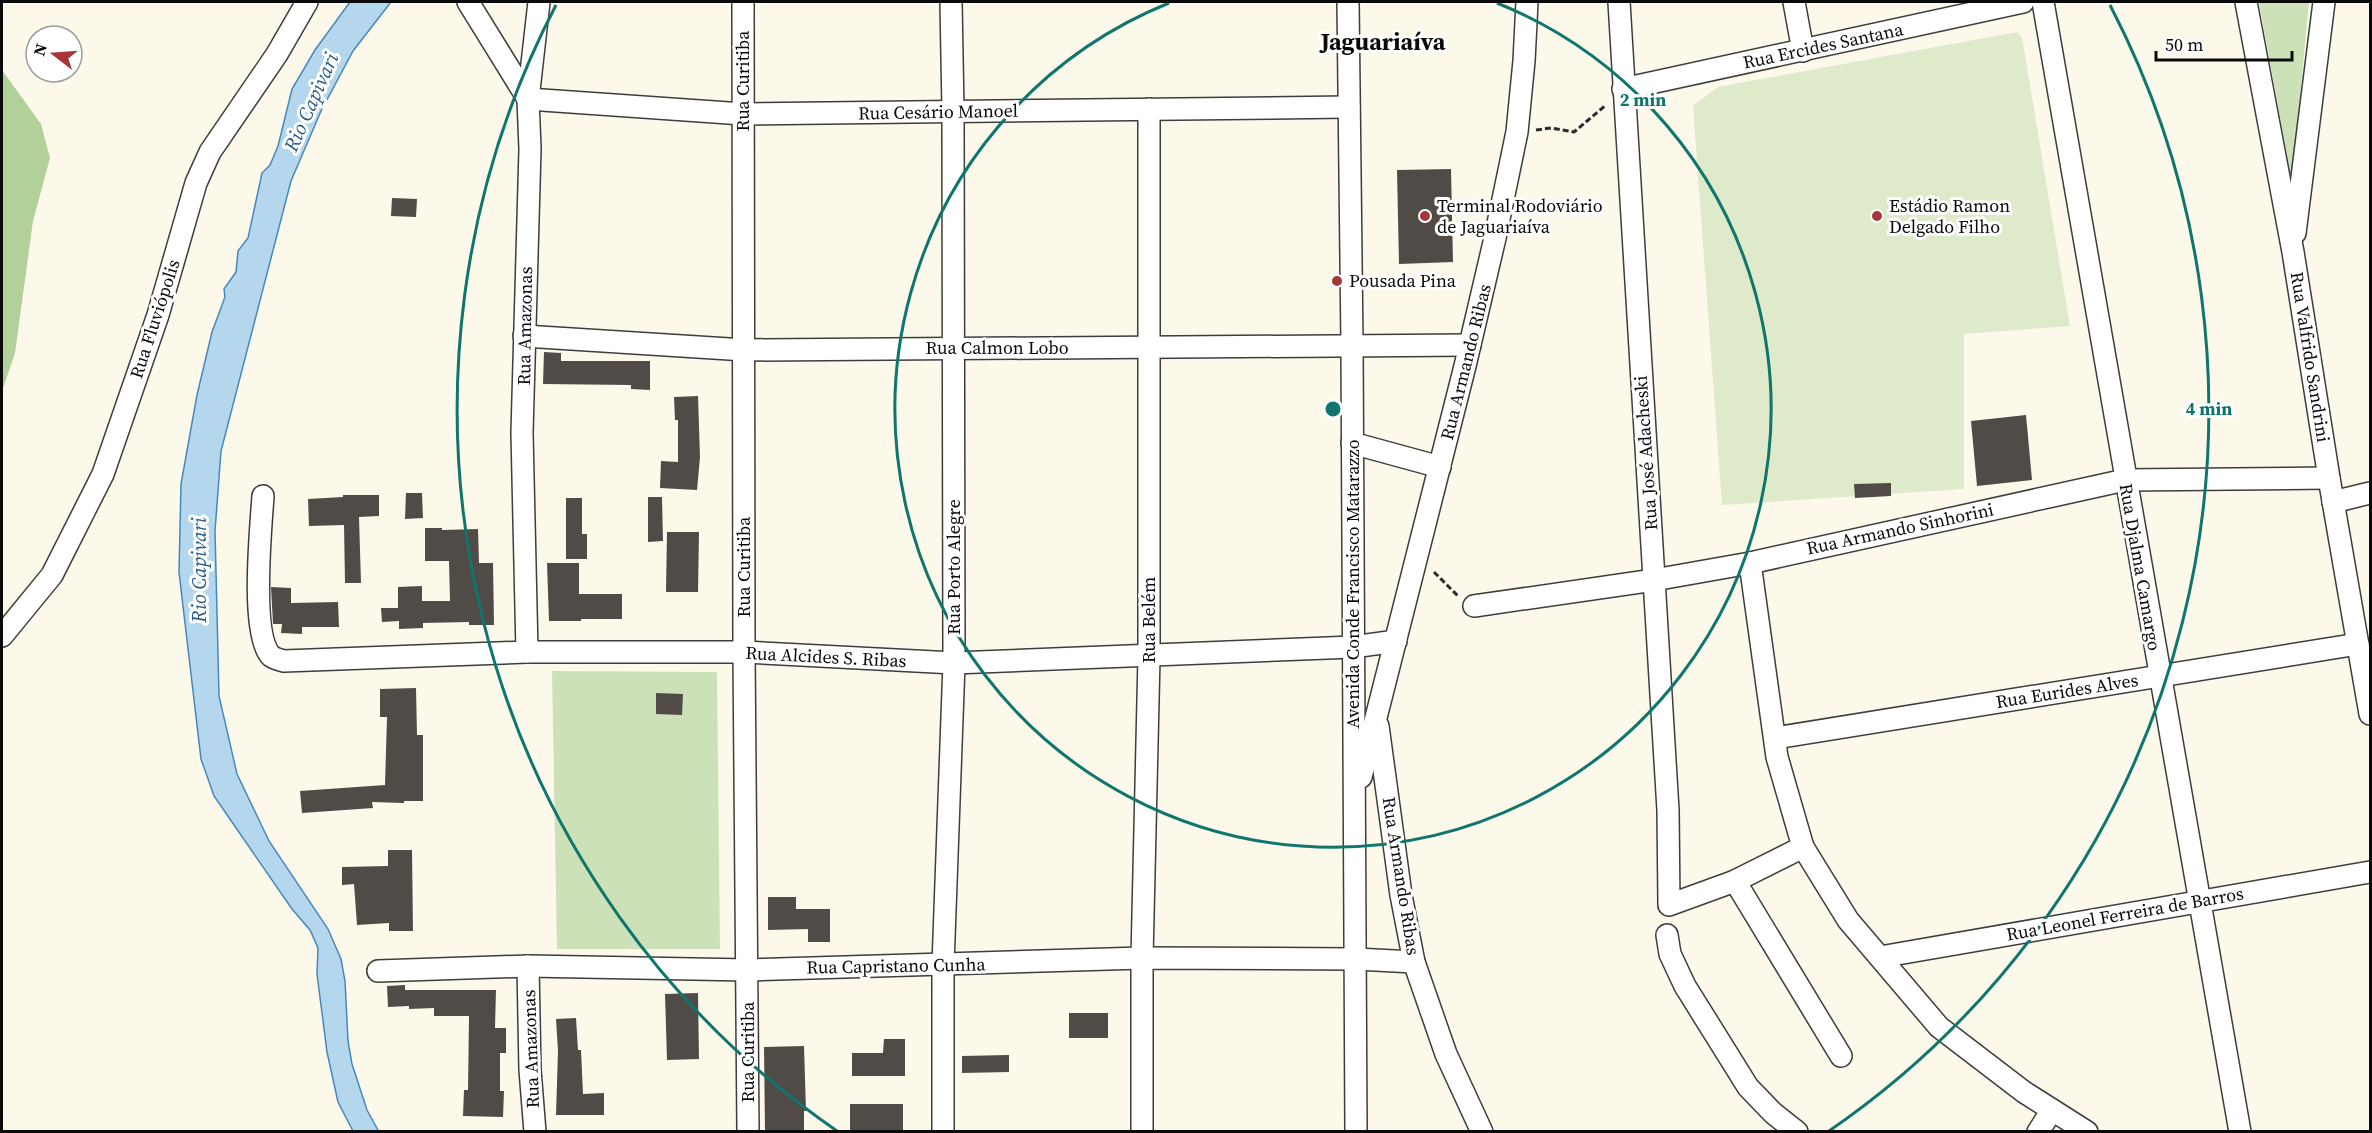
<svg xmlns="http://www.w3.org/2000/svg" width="2372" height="1133" viewBox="0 0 2372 1133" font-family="'Source Serif 4',serif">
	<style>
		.green { fill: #cde1b8 }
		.forest { fill: #b1d09a }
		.pitch { fill: #deeac9 }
		.water { fill: #b5d7ed; stroke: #4689b9; stroke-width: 1.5 }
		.building { fill: #514b48 }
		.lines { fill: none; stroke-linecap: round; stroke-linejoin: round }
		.minor-casing { stroke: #3d3d3d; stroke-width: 24 }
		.path { stroke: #2c2c2c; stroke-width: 3; stroke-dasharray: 6 3; stroke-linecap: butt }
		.minor { stroke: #fff; stroke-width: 21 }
		.ring { fill: none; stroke: #0f766e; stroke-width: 3 }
		.poi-dot { fill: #a63638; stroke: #fff; stroke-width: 2 }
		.labels { text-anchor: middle; stroke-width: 6; stroke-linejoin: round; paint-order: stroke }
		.street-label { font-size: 18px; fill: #0a0a0a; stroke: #fff }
		.poi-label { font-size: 18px; fill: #0a0a0a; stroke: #fff; text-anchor: start }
		.water-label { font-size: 20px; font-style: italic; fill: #255b89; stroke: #fff }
		.district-label { font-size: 24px; font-weight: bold; fill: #0a0a0a; stroke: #fff }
		.centre { fill: #0f766e; stroke: #fff; stroke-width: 3 }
		.ring-label { font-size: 18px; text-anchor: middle; font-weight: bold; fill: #0f766e; stroke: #fff; stroke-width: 6; stroke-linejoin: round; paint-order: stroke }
	</style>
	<rect width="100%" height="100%" fill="#fcf9ea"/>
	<g class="green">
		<path d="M2259,2H2309L2292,182Z"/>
		<path d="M552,671L717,672L720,949H557Z"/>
	</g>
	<path class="forest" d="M2,70L41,124L50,158L33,221L15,353L2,391Z"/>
	<path class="pitch" d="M2017,32L2022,37L2070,326L1964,334V489L1722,505L1693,106L1718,87Z"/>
	<path class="water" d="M350,2H391L353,51L321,111L291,181L221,451L215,531L219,696L237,774L269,841L328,929L341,959L345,981L348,1041L352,1064L367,1110L379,1132L353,1131L338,1102L327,1052L317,974L318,948L310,930L292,909L214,796L201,759L179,572L181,484L197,395L212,332L225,297L224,289L236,272L238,251L248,238L262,173L270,165L278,146L292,89L315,50Z"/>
	<g class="building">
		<path d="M1451,169L1453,262L1399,264L1397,170Z"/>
		<path d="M392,198L417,199L416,217L391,216Z"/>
		<path d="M544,352L561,353V361H650V390L631,389V385L543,384Z"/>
		<path d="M698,396L700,457L697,490L660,488L661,461L678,462V420H675L674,397Z"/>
		<path d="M2026,415L2032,480L1977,486L1971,421Z"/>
		<path d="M1891,483V496L1855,498L1854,484Z"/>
		<path d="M406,493H422L423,518L405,519Z"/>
		<path d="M343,495H379V516L359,517L361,583H345L344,525L309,526L308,499L343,497Z"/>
		<path d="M648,497H662L663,541L648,542Z"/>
		<path d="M566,498H582V534H587V559H566Z"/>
		<path d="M425,528H442V530L478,529L479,563H493L494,625H469V622L423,623V628L399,629V621L382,622L381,608H398V587L422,586V601H450L449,561H425Z"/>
		<path d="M667,532H699L698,592H666Z"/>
		<path d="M547,563H579V594H622V619H581V621H549Z"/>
		<path d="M271,587L291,588V603L338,602L339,627H302V634L281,633L282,624H273Z"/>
		<path d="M416,688L417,735H423V801H404V803L372,802L373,808L302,813L300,791L385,785L387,717H380V689Z"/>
		<path d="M656,693L683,694L682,715L656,714Z"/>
		<path d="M388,850H412L413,931H389V923L357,925L354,884L342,885V867L388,866Z"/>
		<path d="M768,897H796V909H830V942H808V929L768,930Z"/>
		<path d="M405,985V990H496L495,1028H506V1053H500V1091H504L503,1117L463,1116L464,1090H468L469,1016H434V1008L409,1009V1006L388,1007L387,986Z"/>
		<path d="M698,993L699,1059L667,1060L665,994Z"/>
		<rect x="1069" y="1013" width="39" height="25"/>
		<path d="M576,1018L578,1050H581L583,1094L604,1093V1115H556L558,1051L556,1019Z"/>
		<path d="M884,1039H905V1076H852V1053H883Z"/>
		<path d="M804,1046L806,1111H804V1131H765L764,1047Z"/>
		<path d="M1009,1055V1072L962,1073V1056Z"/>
		<rect x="850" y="1104" width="53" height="26"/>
	</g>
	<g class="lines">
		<g class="minor-casing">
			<g id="minor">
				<path d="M468,2L528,99L743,114L1349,107"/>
				<path d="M743,2L744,652L748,1132"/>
				<path d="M1348,2L1352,345L1356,1132"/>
				<path d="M1619,2L1668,810L1669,905L1735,881L1803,847"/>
				<path d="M1794,2L1803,51"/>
				<path d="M2043,2L2240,1132"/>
				<path d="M2246,2L2293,252L2329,478L2370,714"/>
				<path d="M1623,89L2023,2"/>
				<path d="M2295,233L2324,2"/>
				<path d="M524,336L745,350L1470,345"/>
				<path d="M1352,443L1440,467"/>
				<path d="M263,496C261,527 250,634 271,656C274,658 280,660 284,661L527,652H744L954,663L1353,647L1396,641"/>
				<path d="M2333,502L2370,493"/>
				<path d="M1750,563L1777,757L1803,847L1848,920L1939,1027L2024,1092L2087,1132"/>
				<path d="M1474,606L1654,580L1750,563L2125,480L2329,478"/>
				<path d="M2,636L52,575L103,474L158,315L196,183L210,152L277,54L307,2"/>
				<path d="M527,652L522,433L530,149L528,99L539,2"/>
				<path d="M1378,726L1401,895L1414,962L1446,1054L1482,1132"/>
				<path d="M1775,738L2358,644"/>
				<path d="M1361,777L1465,366L1495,238L1517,132L1524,61L1527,2"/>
				<path d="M1735,881L1841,1056"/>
				<path d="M1667,935L1670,954L1685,986L1748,1087L1773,1113L1797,1132"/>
				<path d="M1880,957L2370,872"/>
				<path d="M528,966L530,1070L535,1132"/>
				<path d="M378,971L528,966L748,970L1142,958L1356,959L1414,962"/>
				<path d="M943,1132V965L954,663L953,111L951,2"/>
				<path d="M1142,1132V958L1149,657V109"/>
				<path d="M2038,1132L2052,1110"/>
			</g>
		</g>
		<g class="path">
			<path d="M1536,130L1551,128L1574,132L1606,105"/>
			<path d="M1434,572L1459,597"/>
		</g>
		<use href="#minor" class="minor"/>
	</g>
	<g class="ring">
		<path d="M1497 3A438 438 0 1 1 1169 3"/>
		<path d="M837 1131A876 876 0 0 1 556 5M2110 5A876 876 0 0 1 1829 1131"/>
	</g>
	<g class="poi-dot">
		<circle cx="1425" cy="216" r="6"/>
		<circle cx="1877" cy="216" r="6"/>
		<circle cx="1337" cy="281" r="6"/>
	</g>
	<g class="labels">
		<g class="street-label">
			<text transform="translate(1823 46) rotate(-12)" y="6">Rua Ercides Santana</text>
			<text transform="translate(743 81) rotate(-90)" y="6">Rua Curitiba</text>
			<text transform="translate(938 112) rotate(-1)" y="6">Rua Cesário Manoel</text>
			<text transform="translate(155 319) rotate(-72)" y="6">Rua Fluviópolis</text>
			<text transform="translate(525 326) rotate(-89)" y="6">Rua Amazonas</text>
			<text x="997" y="354">Rua Calmon Lobo</text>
			<text transform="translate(2310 357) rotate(81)" y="6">Rua Valfrido Sandrini</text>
			<text transform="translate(1466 362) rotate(-76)" y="6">Rua Armando Ribas</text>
			<text transform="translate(1646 453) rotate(-94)" y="6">Rua José Adacheski</text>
			<text transform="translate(1900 529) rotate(-12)" y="6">Rua Armando Sinhorini</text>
			<text transform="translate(744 567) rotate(-90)" y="6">Rua Curitiba</text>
			<text transform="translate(954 567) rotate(-90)" y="6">Rua Porto Alegre</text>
			<text transform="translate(2140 567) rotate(80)" y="6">Rua Djalma Camargo</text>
			<text transform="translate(1353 584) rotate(-90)" y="6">Avenida Conde Francisco Matarazzo</text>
			<text transform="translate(1149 620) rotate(-90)" y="6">Rua Belém</text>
			<text transform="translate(826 657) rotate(3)" y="6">Rua Alcides S. Ribas</text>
			<text transform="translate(2067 691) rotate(-9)" y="6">Rua Eurides Alves</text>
			<text transform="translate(1401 876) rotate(81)" y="6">Rua Armando Ribas</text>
			<text transform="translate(2125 914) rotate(-10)" y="6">Rua Leonel Ferreira de Barros</text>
			<text transform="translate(896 966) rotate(-1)" y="6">Rua Capristano Cunha</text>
			<text transform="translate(531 1049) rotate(-92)" y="6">Rua Amazonas</text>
			<text transform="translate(748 1052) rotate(-90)" y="6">Rua Curitiba</text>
		</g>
		<g class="poi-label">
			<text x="1437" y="212">Terminal Rodoviário<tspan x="1437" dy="21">de Jaguariaíva</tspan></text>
			<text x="1889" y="212">Estádio Ramon<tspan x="1889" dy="21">Delgado Filho</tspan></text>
			<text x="1349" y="287">Pousada Pina</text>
		</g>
		<g class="water-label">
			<text transform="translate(311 102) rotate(-66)" y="7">Rio Capivari</text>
			<text transform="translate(199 570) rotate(-90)" y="7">Rio Capivari</text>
		</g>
		<g class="district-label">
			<text x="1383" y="50">Jaguariaíva</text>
		</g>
	</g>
	<circle cx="1333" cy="409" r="9" class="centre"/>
	<g class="ring-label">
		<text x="1643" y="106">2 min</text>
		<text x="2209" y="415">4 min</text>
	</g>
	<rect width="2372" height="1133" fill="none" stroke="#0a0a0a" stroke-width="6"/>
	<g transform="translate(54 54) rotate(287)"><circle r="28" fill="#ffffff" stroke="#9d9d9d" stroke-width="1.5"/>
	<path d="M0-4.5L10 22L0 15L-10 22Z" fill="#a63638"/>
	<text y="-9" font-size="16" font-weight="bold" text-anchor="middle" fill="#0a0a0a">N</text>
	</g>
	<path d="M2156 51v9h136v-9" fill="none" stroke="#0a0a0a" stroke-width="3"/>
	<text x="2165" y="51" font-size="18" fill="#0a0a0a" stroke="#ffffff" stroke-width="4.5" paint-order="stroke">50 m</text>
</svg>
